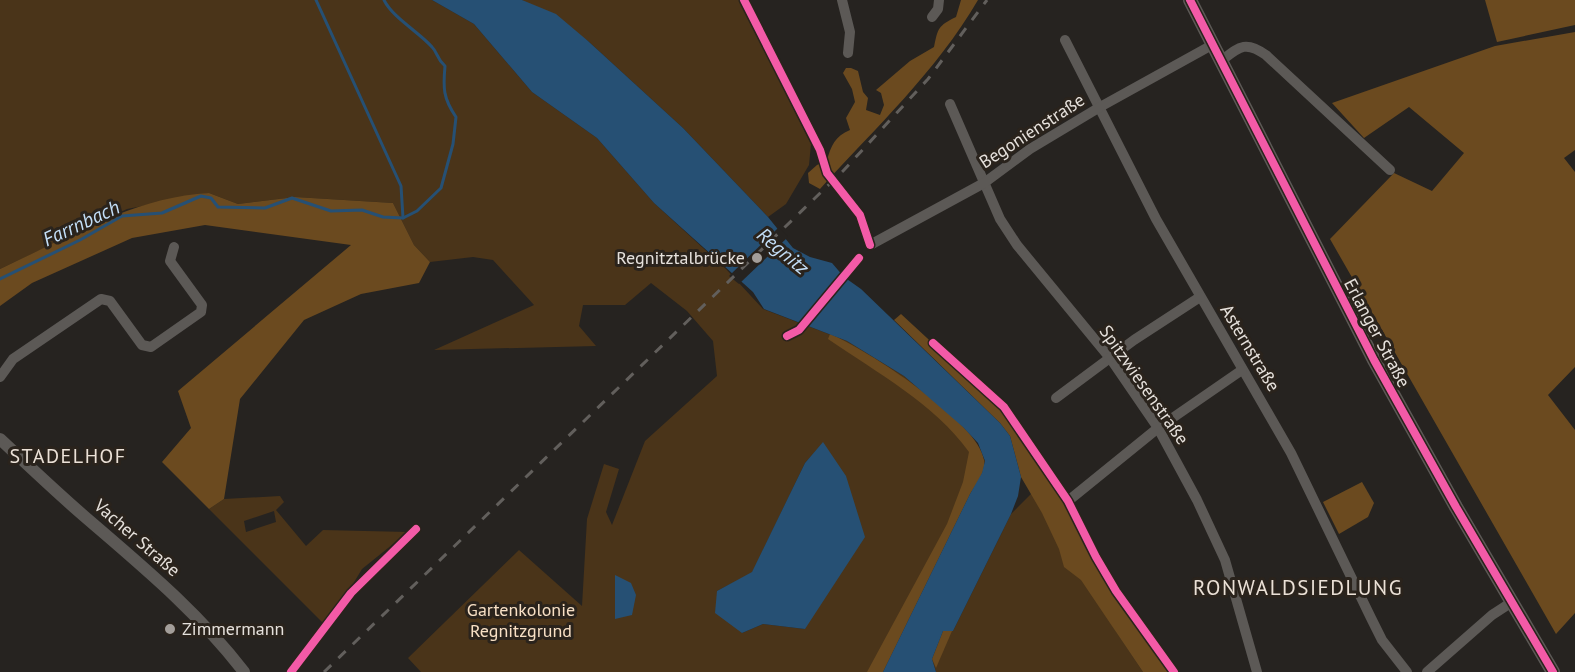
<svg xmlns="http://www.w3.org/2000/svg" width="1575" height="672" viewBox="0 0 1575 672" font-family="'PT Sans',sans-serif">
	<style>
		.green { fill: #4a3419; fill-rule: evenodd }
		.forest { fill: #6b4a1f }
		.water { fill: #265074 }
		.pier { fill: #262320 }
		.lines { fill: none; stroke-linecap: round; stroke-linejoin: round }
		.stream { stroke: #265074; stroke-width: 3 }
		.minor { stroke: #5c5956; stroke-width: 10 }
		.tertiary { stroke: #5c5956; stroke-width: 12 }
		.secondary { stroke: #5c5956; stroke-width: 14 }
		.rail { stroke: #625f5c; stroke-width: 3; stroke-dasharray: 10 10; stroke-linecap: butt }
		.cycleway-casing { stroke: #2a231c; stroke-width: 11 }
		.cycleway { stroke: #f35aa7; stroke-width: 8 }
		.poi-dot { fill: #a39e9a; stroke: #2a231c; stroke-width: 2 }
		.labels { text-anchor: middle; stroke-width: 6; stroke-linejoin: round; paint-order: stroke }
		.street-label { font-size: 18px; fill: #e6e1dc; stroke: #2a231c }
		.poi-label { font-size: 18px; fill: #e6e1dc; stroke: #2a231c; text-anchor: end }
		.park-label { font-size: 18px; fill: #f8e0c5; stroke: #2a231c }
		.water-label { font-size: 20px; font-style: italic; fill: #c3def7; stroke: #2a231c }
		.neighbourhood-label { font-size: 20px; letter-spacing: 1.5px; fill: #ebe1d7; stroke: #2a231c }
		.quarter-label { font-size: 21px; letter-spacing: 1.5px; fill: #ebe1d7; stroke: #2a231c }
	</style>
	<rect width="100%" height="100%" fill="#262320"/>
	<g class="green">
		<path d="M0,0H432L474,24L532,92L597,138L654,203L726,269L763,309L847,341L904,376L963,427L985,461L982,473L970,494L883,672H421L408,658L519,550L582,606L587,519L604,464L619,469L606,512L612,525L645,441L717,376L713,341L687,311L651,283L625,305H583L579,326L596,346L434,350L534,305L493,260L473,257L430,262L414,245L393,203L295,197L238,204L209,193L127,209L0,269ZM823,443L805,629L763,624L742,633L717,591L752,573L805,463Z"/>
		<path d="M522,0H739L811,144L809,165L786,204L768,217L683,128L588,41Z"/>
		<path d="M1037,488L1117,633L1143,672H936L932,659L943,631H953L1011,514Z"/>
		<path d="M280,496L284,502L276,510L306,546L323,530L408,532L362,569L327,627L209,509L224,499ZM274,511L276,522L246,532L244,521Z"/>
	</g>
	<g class="forest">
		<path d="M961,0H978C936,72 875,128 820,189L809,183L808,173L817,165L827,160C831,146 835,136 850,130L846,118L855,102L852,89L843,73L846,68H851L858,71L863,92L868,98L866,110L880,115L884,105L881,93L876,90L910,61L934,47C938,28 938,26 956,17Z"/>
		<path d="M1485,0H1575V25L1497,42Z"/>
		<path d="M1575,32V150L1564,158L1575,172V367L1548,395L1575,430V613L1556,634L1330,239L1394,173L1432,191L1464,153L1409,107L1364,138L1332,103L1495,46Z"/>
		<path d="M209,193L238,204L295,197L393,203L414,245L430,262L419,283L361,294L304,320L240,399L224,499L209,509L162,462L191,428L178,391L351,245L205,225L132,238L32,283L0,306V269C67,238 134,197 209,193Z"/>
		<path d="M901,314L1004,409L1032,457L1065,502L1114,592L1172,672H1143L1081,580L1064,567L1059,549L1042,513L1021,477L1010,436L1000,423L894,320Z"/>
		<path d="M830,334C865,348 980,423 984,460C986,472 976,484 970,494L883,672H867L947,524L963,482L969,452C934,403 877,373 828,339Z"/>
		<path d="M1362,482L1374,503L1368,517L1339,534L1323,502Z"/>
		<path d="M943,631H952L936,668L932,659Z"/>
	</g>
	<g class="water">
		<path d="M432,0H522L556,14L588,41L683,128L768,217L793,248L810,257L832,263L844,277L861,289L1000,423L1010,436L1021,477L1018,496L1011,514L953,631H943L932,659L936,672H883L970,494L982,473L985,461L978,443L963,427L904,376L847,341L764,309L753,292L654,203L597,138L532,92L474,24Z"/>
		<path d="M823,442L846,476L865,537L805,629L763,624L742,633L715,613L717,591L752,572L805,463Z"/>
		<path d="M615,575L631,583L636,595L632,615L615,619Z"/>
	</g>
	<path class="pier" d="M779,227L788,237L739,284L729,276Z"/>
	<g class="lines">
		<g class="stream">
			<path d="M316,0L401,186L403,218"/>
			<path d="M0,279L80,240L122,216L162,213L201,196L211,198L218,207L265,208L292,198L331,211L362,210L383,217L403,218L417,211L441,188L453,144L456,117C443,98 443,88 445,66C436,58 438,53 432,47C419,32 393,18 384,0"/>
		</g>
		<g class="minor">
			<path d="M842,0L850,32L848,53"/>
			<path d="M932,17L938,9L939,0"/>
			<path d="M1065,40L1156,219L1291,453L1371,618L1382,640L1407,672"/>
			<path d="M1221,61C1239,47 1245,40 1266,55L1390,170"/>
			<path d="M950,104L1000,219L1017,245L1110,358L1158,428L1197,500L1225,560L1257,672"/>
			<path d="M870,245L984,183L1030,149L1100,107L1212,45"/>
			<path d="M0,377L13,359L101,299L110,301L142,345L151,347L201,312L202,305L170,261L174,247"/>
			<path d="M1056,398L1134,340L1200,297"/>
			<path d="M1068,501L1158,428L1242,370"/>
			<path d="M1427,672L1492,615L1512,602"/>
		</g>
		<path class="tertiary" d="M0,439C28,465 55,491 84,516C142,566 197,611 244,672"/>
		<path class="secondary" d="M1190,0L1374,360L1456,507L1553,672"/>
		<path class="rail" d="M324,672L843,171L928,79L987,0"/>
		<g class="cycleway-casing">
			<g id="cycleway">
				<path d="M744,0L820,150L827,173L860,215L870,245"/>
				<path d="M1190,0L1374,360L1456,507L1553,672"/>
				<path d="M787,336L799,330L859,258"/>
				<path d="M933,343L1004,407L1068,501L1096,557L1116,591L1174,672"/>
				<path d="M291,672L351,593L416,529"/>
			</g>
		</g>
		<use href="#cycleway" class="cycleway"/>
	</g>
	<g class="poi-dot">
		<circle cx="757" cy="258" r="6"/>
		<circle cx="170" cy="629" r="6"/>
	</g>
	<g class="labels">
		<g class="street-label">
			<text transform="translate(1032 131) rotate(-33)" y="6">Begonienstraße</text>
			<text transform="translate(1377 333) rotate(62)" y="6">Erlanger Straße</text>
			<text transform="translate(1250 348) rotate(59)" y="6">Asternstraße</text>
			<text transform="translate(1144 385) rotate(55)" y="6">Spitzwiesenstraße</text>
			<text transform="translate(137 538) rotate(41)" y="6">Vacher Straße</text>
		</g>
		<g class="poi-label">
			<text x="745" y="264">Regnitztalbrücke</text>
			<text x="182" y="635" text-anchor="start">Zimmermann</text>
		</g>
		<g class="park-label">
			<text x="521" y="616">Gartenkolonie<tspan x="521" dy="21">Regnitzgrund</tspan></text>
		</g>
		<g class="water-label">
			<text transform="translate(81 223) rotate(-25)" y="7">Farrnbach</text>
			<text transform="translate(783 251) rotate(40)" y="7">Regnitz</text>
		</g>
		<g class="neighbourhood-label">
			<text x="68" y="463">STADELHOF</text>
		</g>
		<g class="quarter-label">
			<text x="1298" y="595">RONWALDSIEDLUNG</text>
		</g>
	</g>
</svg>
